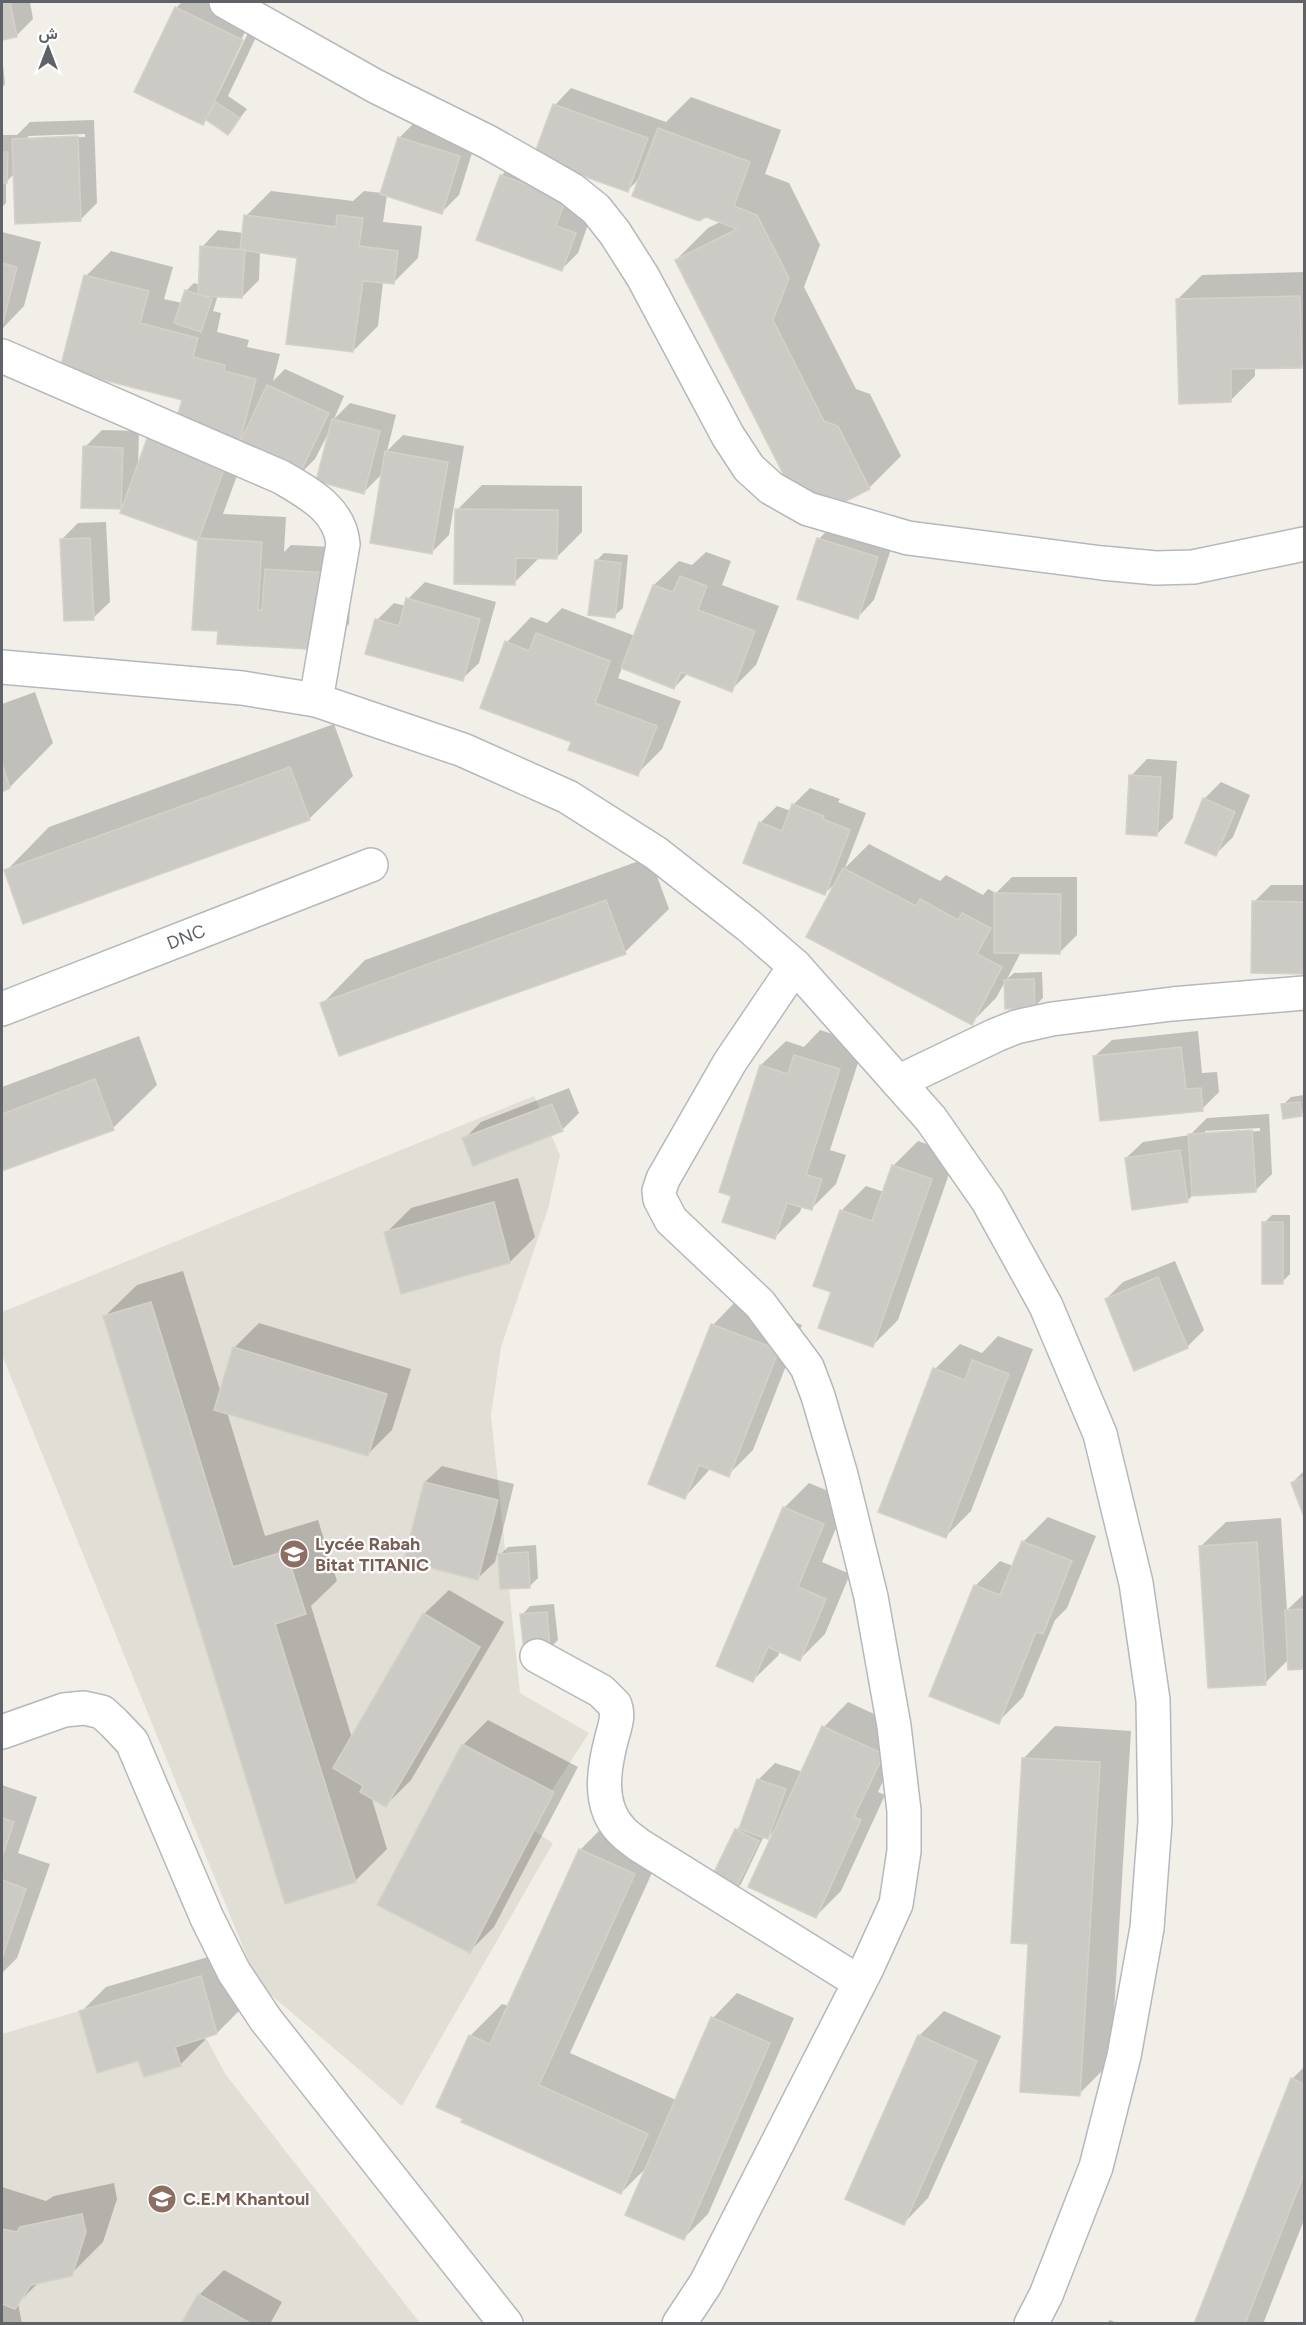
<svg xmlns="http://www.w3.org/2000/svg" width="1306" height="2325" viewBox="0 0 1306 2325" font-family="Figtree,Vazirmatn,sans-serif">
	<style>
		.education { fill: #e1ded6 }
		.shadow { fill: #0003; fill-rule: evenodd }
		.building { fill: #cccac5; stroke: #d6d1c6; stroke-width: 1.5 }
		.lines { fill: none; stroke-linecap: round; stroke-linejoin: round }
		.street-casing { stroke: #b5b8bc; stroke-width: 36 }
		.street { stroke: #fff; stroke-width: 33 }
		.labels { text-anchor: middle; stroke-width: 4.5; stroke-linejoin: round; paint-order: stroke }
		.street-label { font-size: 18px; fill: #5f6368; stroke: #fff }
		.education-label { font-size: 18px; font-weight: bold; fill: #785e54; stroke: #fff; text-anchor: start }
	</style>
	<rect width="100%" height="100%" fill="#f1efe8"/>
	<g class="education">
		<path d="M534,1096L560,1155L548,1209L501,1347L491,1415L520,1693L589,1733L528,1827L553,1843L402,2106L258,1984L2,1355V1312Z"/>
		<path d="M176,1982L226,2075L420,2323H2V2034Z"/>
	</g>
	<g class="shadow">
		<path d="M2,2H30L33,19L16,36L2,38Z"/>
		<path d="M182,2H240L267,14L228,96L247,109L228,133L207,119L202,123L176,8ZM245,32L248,33L218,95H215Z"/>
		<path d="M2,54L5,84L2,88Z"/>
		<path d="M571,88L666,122L691,97L781,130L765,174L789,183L820,245L804,287L856,389L870,394L901,456L869,488L676,260L708,228L722,221L641,177L628,190L555,105Z"/>
		<path d="M94,120L97,203L80,220L14,174L6,182V203L2,207V135H17L30,122ZM85,134V137L28,139V136Z"/>
		<path d="M416,121L476,140L459,195L442,212L387,195L383,222L422,226L418,258L393,283L383,282L378,326L353,351L299,257L260,251L259,280L242,297L218,295L213,311L221,313L217,332L249,340L247,347L280,354L273,381L285,369L344,396L334,419L350,403L396,415L387,451L403,435L464,446L449,535L432,552L383,473L364,492L331,428L315,459L298,476L246,451L223,514L286,517L284,552L291,545L353,548L349,624L324,649L220,630L199,540L125,502L120,507L85,447L102,430L139,431L138,466L149,437L174,412L180,414L184,399L86,276L111,251L173,267L164,299L182,303L186,291L194,283L200,285L202,247L218,230L244,233L246,216L271,191L353,201L364,191L382,193L400,137Z"/>
		<path d="M518,159L591,216L578,253L562,269L501,176Z"/>
		<path d="M2,232L41,242L24,306L2,329Z"/>
		<path d="M1304,272V363L1301,366L1255,367V376L1230,401L1178,299L1202,275Z"/>
		<path d="M482,485L582,486V532L557,557L539,558L514,583L457,510Z"/>
		<path d="M106,522L110,602L93,618L61,540L78,523Z"/>
		<path d="M835,522L894,540L874,600L858,617L819,539Z"/>
		<path d="M706,552L731,561L722,585L779,606L756,665L731,690L688,673L674,688L622,668L618,678L681,701L662,749L637,774L573,741L507,642L531,617L547,623L562,608L635,636L654,585L679,561L692,565Z"/>
		<path d="M604,553L628,555L623,608L614,616L596,561Z"/>
		<path d="M425,582L496,602L479,663L462,679L377,620L394,603L406,606L408,599Z"/>
		<path d="M35,692L53,743L10,787L2,790V704Z"/>
		<path d="M334,724L353,776L309,819L6,871L49,827Z"/>
		<path d="M1147,759L1177,761L1173,818L1156,835L1131,776Z"/>
		<path d="M1221,782L1250,795L1233,837L1216,854L1204,799Z"/>
		<path d="M810,788L840,799L838,802L866,813L845,868L869,844L940,881L946,875L983,895L988,889L996,893L1012,877H1077V935L1060,952H1021L1007,979L1014,973L1042,972L1043,998L1035,1006L1006,980L996,998L971,1023L837,882L825,893L760,823L777,806L791,811L793,805Z"/>
		<path d="M650,857L669,909L625,952L322,1004L365,960Z"/>
		<path d="M1271,885H1304V972H1253L1254,902Z"/>
		<path d="M820,1030L864,1044L830,1150L846,1155L836,1184L811,1209L802,1206L800,1212L775,1237L733,1195L761,1065L786,1041L804,1047Z"/>
		<path d="M1198,1031L1202,1073L1217,1072L1219,1092L1202,1109L1095,1056L1112,1040Z"/>
		<path d="M139,1036L157,1085L113,1128L2,1169V1087Z"/>
		<path d="M569,1088L579,1113L562,1130L464,1139L481,1122Z"/>
		<path d="M1304,1095V1112L1301,1115L1283,1105L1291,1097Z"/>
		<path d="M1269,1114L1272,1174L1255,1191L1194,1194L1187,1201L1126,1158L1143,1142L1190,1135L1207,1118ZM1260,1128V1131L1205,1134V1131Z"/>
		<path d="M918,1141L956,1154L898,1320L873,1345L833,1291L841,1211L866,1186L884,1192L893,1166Z"/>
		<path d="M518,1178L535,1237L510,1262L386,1233L411,1208Z"/>
		<path d="M1272,1215H1290V1274L1282,1282L1264,1223Z"/>
		<path d="M1175,1261L1204,1330L1187,1347L1106,1299L1123,1282Z"/>
		<path d="M183,1271L221,1393L235,1347L259,1323L411,1369L392,1430L367,1455L227,1412L265,1536L318,1520L337,1581L311,1606L352,1738L424,1614L449,1590L504,1622L411,1780L386,1805L371,1796L387,1849L355,1881L104,1317L137,1285Z"/>
		<path d="M737,1300L802,1325L753,1450L728,1475L711,1468L685,1497L713,1325Z"/>
		<path d="M998,1336L1033,1349L971,1511L946,1536L935,1369L960,1344L982,1353Z"/>
		<path d="M442,1466L514,1484L495,1562L478,1578L425,1482Z"/>
		<path d="M1304,1471V1513L1292,1483Z"/>
		<path d="M809,1483L848,1499L822,1562L850,1574L825,1634L800,1659L780,1650L778,1656L753,1680L784,1508Z"/>
		<path d="M1048,1517L1096,1536L1067,1608L1055,1620L1023,1697L998,1722L975,1586L1000,1561L1013,1566L1023,1542Z"/>
		<path d="M1281,1518L1287,1610L1304,1594V1668L1290,1669L1289,1659L1265,1683L1201,1546L1226,1522Z"/>
		<path d="M536,1545L538,1578L530,1586L500,1555L508,1547Z"/>
		<path d="M554,1604L558,1640L550,1648L522,1615L530,1606Z"/>
		<path d="M848,1702L907,1729L878,1792L885,1795L841,1891L816,1916L777,1828L768,1837L764,1836L741,1884L733,1892L736,1830L743,1823L758,1780L775,1763L803,1772L824,1727Z"/>
		<path d="M488,1720L578,1767L494,1927L469,1952L463,1745Z"/>
		<path d="M1055,1726L1131,1731L1111,2062L1079,2094L1030,1943L1023,1759Z"/>
		<path d="M2,1785L37,1797L18,1853L50,1864L17,1958L2,1973Z"/>
		<path d="M612,1818L666,1842L570,2053L676,2100L713,2018L737,1993L794,2018L708,2214L683,2239L648,2166L621,2193L465,2119L470,2036L502,2004L509,2006L580,1850Z"/>
		<path d="M225,1952L242,2008L217,2033L204,2037L205,2040L180,2065L139,2059L81,2012L106,1987Z"/>
		<path d="M944,2011L1001,2036L928,2198L904,2223L919,2036Z"/>
		<path d="M1304,2067V2220L1263,2324H1195L1292,2079Z"/>
		<path d="M114,2183L117,2199L103,2242L71,2274L40,2281L18,2303L22,2324H2V2187L46,2201L54,2196Z"/>
		<path d="M224,2270L282,2302L270,2324H183L199,2295Z"/>
		<path d="M1110,2320L1119,2324H1106Z"/>
	</g>
	<g class="building">
		<path d="M2,2H10L17,37L2,40Z"/>
		<path d="M175,7L243,40L203,125L134,92Z"/>
		<path d="M216,102L240,118L228,135L205,119Z"/>
		<path d="M553,104L648,138L628,192L533,158Z"/>
		<path d="M658,128L750,162L734,206L757,215L789,278L773,320L824,421L838,426L870,489L807,521L675,260L737,229L706,217L699,221L632,196Z"/>
		<path d="M78,136L81,221L15,224L12,139Z"/>
		<path d="M398,137L460,156L442,214L380,194Z"/>
		<path d="M2,152H8L7,183H2Z"/>
		<path d="M500,175L566,199L556,226L576,233L562,271L476,240Z"/>
		<path d="M244,215L336,227L337,215L363,218L359,246L398,251L394,284L363,281L353,352L286,344L297,258L240,250Z"/>
		<path d="M200,246L245,250L242,298L198,296Z"/>
		<path d="M2,263L17,267L2,326Z"/>
		<path d="M84,275L149,291L140,323L198,338L193,357L225,365L224,371L256,379L240,441L175,425L182,400L60,369Z"/>
		<path d="M185,290L212,299L201,332L174,323Z"/>
		<path d="M1300,296L1302,368L1231,369V402L1179,404L1176,299Z"/>
		<path d="M267,385L329,413L298,477L237,449Z"/>
		<path d="M332,419L380,431L364,494L316,481Z"/>
		<path d="M148,436L226,464L198,541L120,513Z"/>
		<path d="M83,446L123,448L121,509L81,508Z"/>
		<path d="M385,451L448,462L432,554L370,543Z"/>
		<path d="M455,509L558,510L557,559L516,558L515,585L454,584Z"/>
		<path d="M90,538L94,620L64,621L60,539Z"/>
		<path d="M198,538L262,542L258,610H262L265,569L329,573L324,650L217,644L218,631L192,630Z"/>
		<path d="M817,538L878,557L858,619L797,599Z"/>
		<path d="M595,560L621,563L615,618L588,615Z"/>
		<path d="M680,576L707,586L698,610L755,631L732,692L681,672L674,689L621,668L653,585L673,592Z"/>
		<path d="M406,598L480,619L463,681L365,654L375,619L399,626Z"/>
		<path d="M536,633L610,661L595,703L657,726L638,776L568,750L571,742L480,708L505,641L529,651Z"/>
		<path d="M2,763L10,788L2,792Z"/>
		<path d="M290,767L310,820L23,924L4,870Z"/>
		<path d="M1129,775L1161,777L1157,836L1126,834Z"/>
		<path d="M1203,798L1235,812L1216,856L1185,843Z"/>
		<path d="M792,804L824,816L823,819L850,830L825,895L743,863L759,822L782,831Z"/>
		<path d="M843,868L916,906L920,899L958,920L962,913L991,928L977,954L1002,967L972,1025L806,937Z"/>
		<path d="M994,893L1061,894L1060,954L994,953Z"/>
		<path d="M606,900L626,954L339,1056L320,1003Z"/>
		<path d="M1252,901L1304,902V974L1251,973Z"/>
		<path d="M1034,979L1035,1008L1005,1009L1004,980Z"/>
		<path d="M1181,1047L1186,1089L1201,1088L1203,1111L1100,1121L1093,1056Z"/>
		<path d="M794,1055L840,1069L806,1175L822,1179L812,1210L787,1203L775,1239L722,1222L731,1196L719,1192L760,1065L788,1074Z"/>
		<path d="M95,1079L114,1130L2,1171V1114Z"/>
		<path d="M1300,1102L1302,1116L1283,1119L1281,1104Z"/>
		<path d="M552,1104L563,1131L473,1166L462,1138Z"/>
		<path d="M1252,1130L1256,1192L1192,1196L1188,1134Z"/>
		<path d="M1180,1150L1188,1202L1132,1210L1125,1158Z"/>
		<path d="M892,1165L932,1179L873,1347L818,1328L831,1292L813,1286L840,1210L872,1221Z"/>
		<path d="M494,1202L510,1263L401,1294L384,1232Z"/>
		<rect x="1262" y="1222" width="21" height="62"/>
		<path d="M1158,1277L1188,1348L1134,1371L1105,1299Z"/>
		<path d="M151,1302L233,1567L286,1551L306,1614L275,1624L356,1882L285,1904L103,1316Z"/>
		<path d="M711,1324L779,1350L729,1477L699,1465L685,1499L648,1484Z"/>
		<path d="M233,1347L387,1394L368,1456L214,1410Z"/>
		<path d="M972,1360L1009,1374L946,1538L878,1512L933,1368L965,1380Z"/>
		<path d="M1304,1477V1517L1291,1483Z"/>
		<path d="M424,1482L498,1500L478,1580L404,1561Z"/>
		<path d="M783,1507L824,1524L798,1587L826,1599L800,1661L768,1647L753,1682L716,1666Z"/>
		<path d="M1022,1541L1072,1561L1043,1634L1036,1632L999,1724L929,1696L974,1585L1000,1595Z"/>
		<path d="M1257,1542L1266,1685L1208,1688L1199,1546Z"/>
		<path d="M528,1552L530,1588L500,1589L498,1554Z"/>
		<path d="M1304,1609V1669L1288,1670L1285,1610Z"/>
		<path d="M547,1612L550,1649L524,1651L520,1614Z"/>
		<path d="M423,1613L480,1647L386,1807L360,1792L363,1786L333,1768Z"/>
		<path d="M822,1726L884,1754L854,1817L861,1820L816,1918L748,1887Z"/>
		<path d="M462,1744L554,1792L470,1953L377,1905Z"/>
		<path d="M1022,1758L1100,1762L1080,2096L1020,2092L1028,1944L1011,1943Z"/>
		<path d="M757,1779L786,1789L768,1839L739,1829Z"/>
		<path d="M2,1818L14,1822L2,1857Z"/>
		<path d="M735,1829L759,1841L733,1894L709,1883Z"/>
		<path d="M579,1849L635,1874L539,2085L648,2134L621,2194L461,2122L463,2119L436,2107L469,2035L490,2044Z"/>
		<path d="M2,1880L26,1889L2,1958Z"/>
		<path d="M201,1976L217,2034L175,2047L181,2066L144,2077L138,2061L97,2073L79,2011Z"/>
		<path d="M711,2017L770,2043L684,2240L625,2215Z"/>
		<path d="M918,2035L977,2061L904,2225L845,2199Z"/>
		<path d="M1291,2078L1304,2084V2174L1245,2324H1194Z"/>
		<path d="M82,2214L86,2232L72,2276L31,2285L15,2309L2,2304V2229L17,2232L20,2227Z"/>
		<path d="M198,2294L252,2324H181Z"/>
	</g>
	<g class="lines">
		<g class="street-casing">
			<g id="street">
				<path d="M226,2L375,86L488,142L571,189L596,209L615,233L643,277L728,436L749,468L771,488L808,509L908,538L1102,563L1156,568L1193,567L1304,544"/>
				<path d="M2,356L281,477C308,493 340,509 343,544L316,700"/>
				<path d="M2,667L242,688L316,700L463,750L568,797L656,853L749,926L795,966L931,1119L988,1201L1046,1306L1100,1434L1136,1583L1153,1700L1155,1822L1147,1928L1124,2056L1096,2167L1046,2295L1031,2324"/>
				<path d="M2,1009L371,865"/>
				<path d="M898,1082L996,1035L1016,1027L1052,1019L1172,1004L1304,993"/>
				<path d="M537,1656L601,1691L615,1705C619,1716 615,1726 612,1737C604,1767 597,1805 621,1830C626,1836 633,1840 639,1845L859,1982"/>
				<path d="M2,1732L64,1710L84,1708L102,1712L114,1723L132,1742L207,1918L234,1972L266,2020L506,2324"/>
				<path d="M679,2324L706,2283L867,1968L896,1904L904,1851V1811L894,1726L871,1597L841,1475L818,1396L807,1367L760,1304L671,1220L660,1199L659,1191L663,1179L730,1062L795,966"/>
			</g>
		</g>
		<use href="#street" class="street"/>
	</g>
	<defs>
		<g id="university-disc" transform="scale(1.5)"><circle r="9.5" fill="#8d6e63" stroke="#fff"/><path d="M0-5L7-2L0 1L-7-2ZM-4 1L0 2.5L4 1V4Q0 6-4 4Z" fill="#fff"/></g>
	</defs>
	<g fill-rule="evenodd">
		<use href="#university-disc" x="294" y="1554"/>
		<use href="#university-disc" x="162" y="2199"/>
	</g>
	<g class="labels">
		<g class="street-label">
			<text transform="translate(186 937) rotate(-21)" y="6">DNC</text>
		</g>
		<g class="education-label">
			<text x="315" y="1550">Lycée Rabah<tspan x="315" dy="21">Bitat TITANIC</tspan></text>
			<text x="183" y="2205">C.E.M Khantoul</text>
		</g>
	</g>
	<rect width="1306" height="2325" fill="none" stroke="#5f6368" stroke-width="6"/>
	<g transform="translate(48 48)" stroke="#ffffff" stroke-width="4.5" paint-order="stroke">
	<path d="M0-4.5L10 22L0 15L-10 22Z" fill="#5f6368"/>
	<text y="-9" font-size="16" font-weight="bold" text-anchor="middle" fill="#5f6368">ش</text>
	</g>
</svg>
